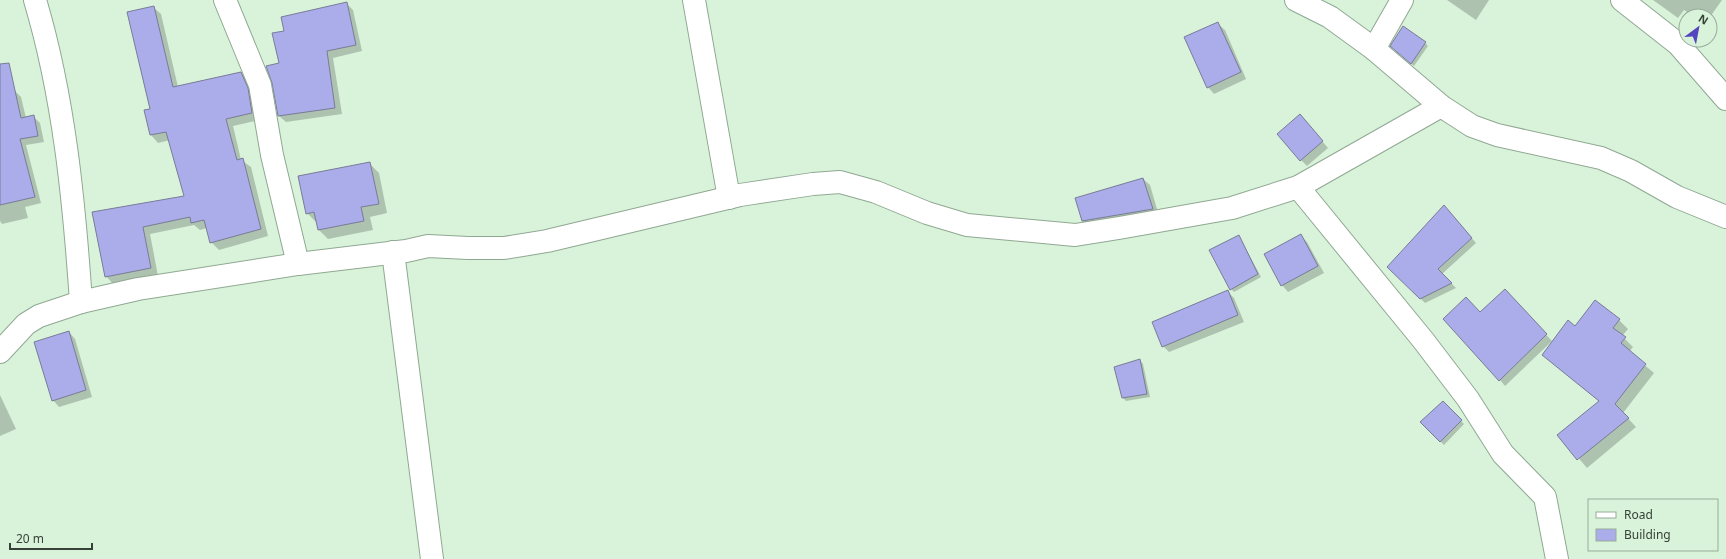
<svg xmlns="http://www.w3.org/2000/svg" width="1726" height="559" viewBox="0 0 1726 559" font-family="'Noto Sans',sans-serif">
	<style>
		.shadow { fill: #0003 }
		.building { fill: #aaadea; stroke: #797b97 }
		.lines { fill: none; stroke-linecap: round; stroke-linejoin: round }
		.street-casing { stroke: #90a892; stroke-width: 24 }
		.street { stroke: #fff; stroke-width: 22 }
	</style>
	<rect width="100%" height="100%" fill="#d9f3db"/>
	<g class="shadow">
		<path d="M1447,0H1489L1476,20Z"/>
		<path d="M1653,0H1722L1710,17L1693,16L1684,10L1678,18Z"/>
		<path d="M346,3L353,10L362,51L333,58L342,114L286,122L279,116L280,64L285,32Z"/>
		<path d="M153,7L161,14L178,87L241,73L248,80L259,120L233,126L241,160L251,167L268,236L219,250L211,242L207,228L200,230L194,225L150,234L158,276L113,284L106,276L94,213L185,197L170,140L158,143L151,135L146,111L151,110Z"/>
		<path d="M1218,24L1225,30L1246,79L1214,94L1208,87Z"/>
		<path d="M1425,43L1428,46L1414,66L1394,49Z"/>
		<path d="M14,90L21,97L26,118L34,117L40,123L44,142L26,145L41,203L25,207L28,218L2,224L0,221V93Z"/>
		<path d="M1306,122L1328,148L1307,166L1301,160Z"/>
		<path d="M370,164L379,173L387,213L370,217L373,230L328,239L319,230L317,223L307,213Z"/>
		<path d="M1143,179L1150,185L1159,216L1089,227L1082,221Z"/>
		<path d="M1449,212L1476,243L1442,274L1456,288L1425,303L1389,267Z"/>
		<path d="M1239,236L1261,277L1234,292L1231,289Z"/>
		<path d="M1301,236L1307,242L1324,273L1288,292L1282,285Z"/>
		<path d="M1228,292L1234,298L1244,322L1169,352L1163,346Z"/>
		<path d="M1510,296L1552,341L1505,386L1500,380L1480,313Z"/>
		<path d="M1619,320L1628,329L1622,336L1633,347L1629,352L1654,373L1623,413L1636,427L1587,468L1559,435L1600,402L1543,354L1575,327Z"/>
		<path d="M69,332L75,339L92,397L59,407L53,400Z"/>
		<path d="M1140,360L1143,364L1150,397L1126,401L1123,398L1115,368Z"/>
		<path d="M0,395L16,429L0,436Z"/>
		<path d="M1443,402L1464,424L1444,445L1421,422Z"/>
	</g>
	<g class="building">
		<path d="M347,2L356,45L327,51L335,108L278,116L272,83L266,66L279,63L272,33L284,31L281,17Z"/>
		<path d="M154,6L173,87L241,72L248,88L252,113L226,119L237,160L243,158L261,229L210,243L204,220L191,223L190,217L143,227L151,268L105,277L92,212L184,196L166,132L150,135L144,110L150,109L127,12Z"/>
		<path d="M1218,22L1241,72L1207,88L1184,37Z"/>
		<path d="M1403,26L1426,42L1411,64L1390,46Z"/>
		<path d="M9,63L21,118L34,115L38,136L20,139L35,197L0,205V64Z"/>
		<path d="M1300,114L1323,141L1300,161L1277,134Z"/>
		<path d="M370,162L379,204L361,207L364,221L318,230L314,212L306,214L298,176Z"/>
		<path d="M1143,178L1153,209L1082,221L1075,198Z"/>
		<path d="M1444,205L1472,238L1438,269L1452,283L1420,299L1387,267Z"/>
		<path d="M1301,234L1318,266L1281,286L1264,254Z"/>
		<path d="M1239,235L1258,274L1230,290L1209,250Z"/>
		<path d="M1505,289L1547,334L1499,381L1443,319L1466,297L1480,312Z"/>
		<path d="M1228,290L1238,315L1162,347L1152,322Z"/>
		<path d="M1595,300L1620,319L1613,328L1626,337L1621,343L1646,364L1615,404L1629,418L1577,460L1557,435L1599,401L1542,355L1568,320L1575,326Z"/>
		<path d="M69,331L86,390L52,401L34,342Z"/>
		<path d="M1140,359L1147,394L1122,398L1114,367Z"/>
		<path d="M1443,401L1462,420L1440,442L1420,422Z"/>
	</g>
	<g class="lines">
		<g class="street-casing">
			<g id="street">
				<path d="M35,0C64,97 74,200 81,302"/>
				<path d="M225,0L260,85L272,155L298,264"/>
				<path d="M694,0L729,198"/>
				<path d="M1296,0L1330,17L1374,49L1441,106L1472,126L1497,135L1601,158L1631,171L1677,197L1726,217"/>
				<path d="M1622,0L1678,44L1726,99"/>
				<path d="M1374,49L1402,0"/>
				<path d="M1298,187L1423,340L1468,399L1503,454L1545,497L1557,559"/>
				<path d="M393,252L432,559"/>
				<path d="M0,352L26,324L39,316L81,302L138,289L298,264L406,251L428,246L468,248H504L547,241L740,195L813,184L840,182L876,192L927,213L967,225L1075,235L1119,228L1232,208L1298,187L1441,106"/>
			</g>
		</g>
		<use href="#street" class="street"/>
	</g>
	<rect x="1588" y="499" width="130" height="52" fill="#d9f3db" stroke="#98ab99"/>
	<rect x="1596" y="512" width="20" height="6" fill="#ffffff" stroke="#98ab99"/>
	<text x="1624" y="519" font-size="12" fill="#364037">Road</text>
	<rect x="1596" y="529" width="20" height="12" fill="#aaadea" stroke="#98ab99"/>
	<text x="1624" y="539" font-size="12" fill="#364037">Building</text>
	<g transform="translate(1698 28) rotate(32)"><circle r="19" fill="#d9f3db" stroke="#98ab99"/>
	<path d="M0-3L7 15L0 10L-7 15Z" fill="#5346be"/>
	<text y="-6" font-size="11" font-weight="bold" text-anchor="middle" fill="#364037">N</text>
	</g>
	<path d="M10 543v6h82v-6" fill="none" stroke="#364037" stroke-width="2"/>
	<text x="16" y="543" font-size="12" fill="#364037" stroke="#d9f3db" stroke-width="3" paint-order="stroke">20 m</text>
</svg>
